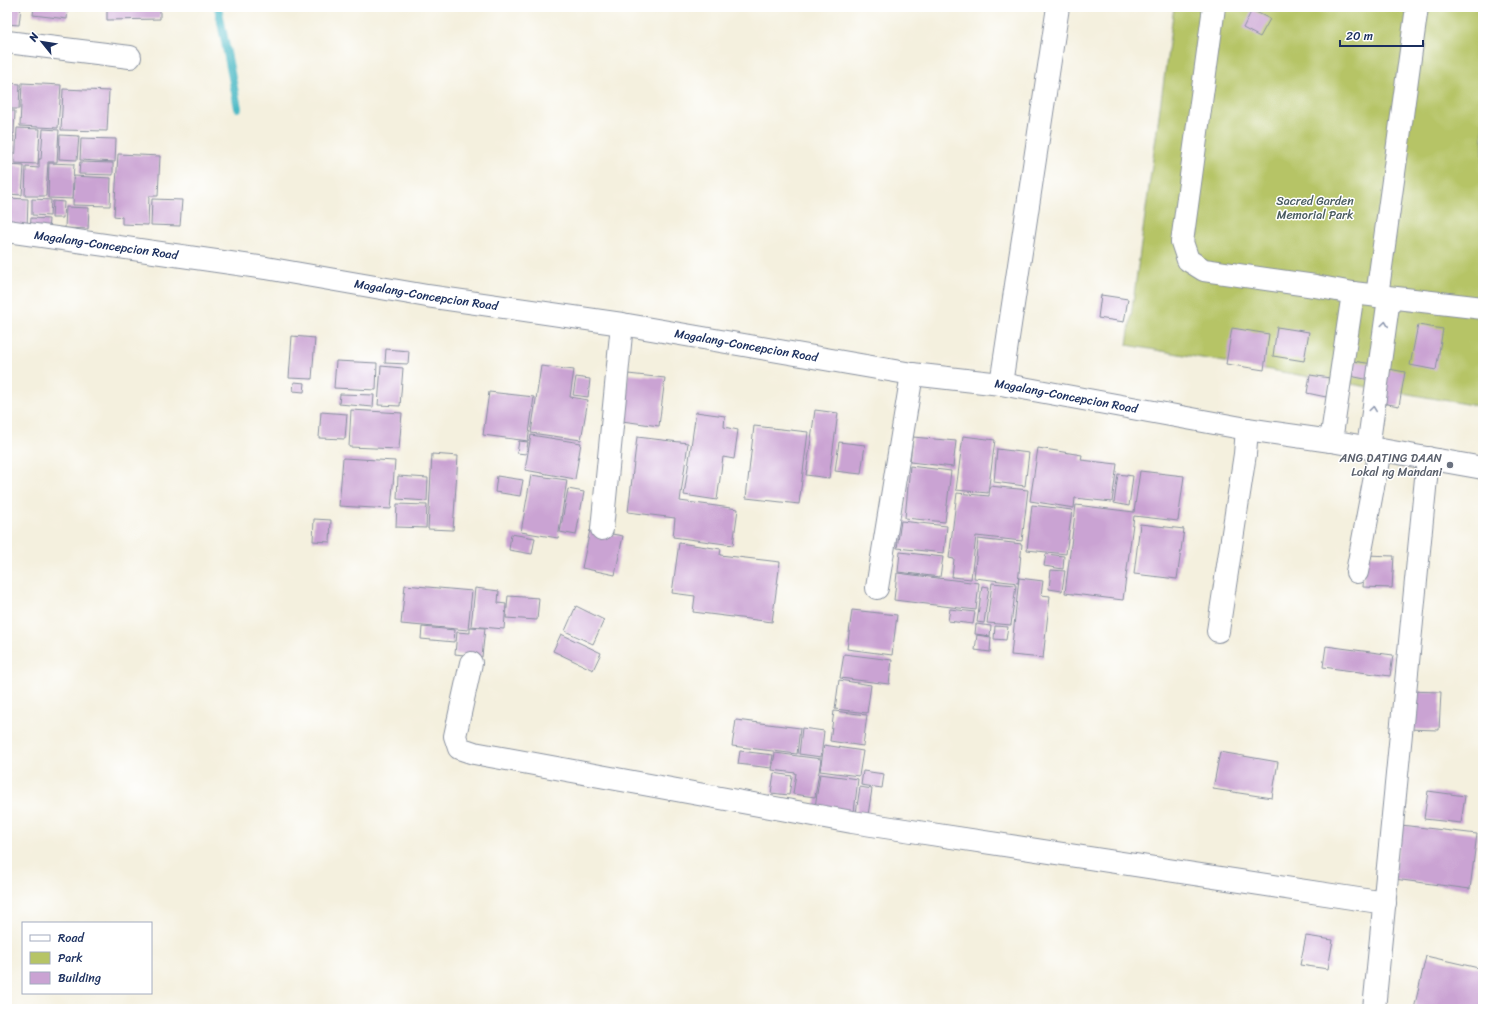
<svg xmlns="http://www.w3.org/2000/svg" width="1490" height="1016" viewBox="0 0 1490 1016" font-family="Sriracha,sans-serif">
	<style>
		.green { fill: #b6c466; stroke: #687a62 }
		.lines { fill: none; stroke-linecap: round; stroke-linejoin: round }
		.stream { stroke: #4bb9c5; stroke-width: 8 }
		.building { fill: #caa3d3 }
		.minor-casing { stroke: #88909e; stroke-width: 24 }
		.major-casing { stroke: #88909e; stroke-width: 24 }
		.minor { stroke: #fff; stroke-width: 22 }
		.major { stroke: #fff; stroke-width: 22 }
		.oneway { stroke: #8d97ae }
		.worship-dot { fill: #6b7280; stroke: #fff; stroke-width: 1.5 }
		.labels { text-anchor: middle; stroke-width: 3; stroke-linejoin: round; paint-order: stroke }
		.park-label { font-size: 12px; fill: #4a5c60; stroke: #fff }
		.street-label { font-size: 12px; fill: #1b2f5e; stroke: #fff }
		.worship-label { font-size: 12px; fill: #5b616d; stroke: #fff; text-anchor: end }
	</style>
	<rect width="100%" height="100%" fill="#fff"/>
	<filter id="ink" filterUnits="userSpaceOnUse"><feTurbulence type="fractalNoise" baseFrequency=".025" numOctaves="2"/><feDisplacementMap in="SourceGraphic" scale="8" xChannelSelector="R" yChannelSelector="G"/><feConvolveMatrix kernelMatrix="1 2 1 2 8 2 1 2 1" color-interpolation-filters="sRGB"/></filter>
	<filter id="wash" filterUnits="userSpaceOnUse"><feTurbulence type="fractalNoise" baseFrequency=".012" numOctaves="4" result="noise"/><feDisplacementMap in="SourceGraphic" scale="16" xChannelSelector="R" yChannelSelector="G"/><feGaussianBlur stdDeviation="0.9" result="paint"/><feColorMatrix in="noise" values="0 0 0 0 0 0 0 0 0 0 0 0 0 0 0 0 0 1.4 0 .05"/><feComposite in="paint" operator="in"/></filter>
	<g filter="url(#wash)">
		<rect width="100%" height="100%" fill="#f4f0de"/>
		<path class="green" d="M1174,7H1483V407L1127,345Z"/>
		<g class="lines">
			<path class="stream" d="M218,7L238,108"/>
		</g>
		<g id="blocks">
			<g class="building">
				<path d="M7,7H21L19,25L7,24Z"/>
				<path d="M34,7H68L67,19L33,15Z"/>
				<path d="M107,7H160V19L107,20Z"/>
				<path d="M1252,10L1270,19L1260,37L1243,28Z"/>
				<path d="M7,83L20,84L19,109H7Z"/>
				<path d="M22,83L61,85L58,128L20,126Z"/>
				<path d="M63,89L109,91L107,131L61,130Z"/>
				<path d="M7,111H15L14,134H7Z"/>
				<path d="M17,128L40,129L38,164L15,163Z"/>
				<path d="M43,129L59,130L57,162H48L46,196H25L26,167L39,168V159H41Z"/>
				<path d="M60,135L79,136L77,160L59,159Z"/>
				<path d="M7,136H14L12,163H7Z"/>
				<path d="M81,138L116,139L115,162L80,160Z"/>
				<path d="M118,154L160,156L158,196H149L148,225L122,224V217L114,216Z"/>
				<path d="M80,162L113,163V175L79,174Z"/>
				<path d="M49,163L74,164L72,199L48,198Z"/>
				<path d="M9,165L24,166L22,195L7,194Z"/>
				<path d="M74,176L111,178L110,206L73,205Z"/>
				<path d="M7,198L28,199L27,230L7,229Z"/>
				<path d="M32,199L51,200L50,216L32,215Z"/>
				<path d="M152,199L182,200L180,226L151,225Z"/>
				<path d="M53,201L64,202L63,218H52Z"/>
				<path d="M66,207L89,208L88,229L65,228Z"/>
				<path d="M31,218L49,219L48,231H30Z"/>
				<path d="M1101,295L1128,299L1124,322L1098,318Z"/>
				<path d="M1418,325L1443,329L1436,370L1410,365Z"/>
				<path d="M1277,327L1309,332L1304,361L1273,356Z"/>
				<path d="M1232,328L1269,334L1264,370L1226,364Z"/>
				<path d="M292,336L315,338L312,379L289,378Z"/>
				<path d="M386,349L409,351L408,364L385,363Z"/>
				<path d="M336,361L377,363L376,390L334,388Z"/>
				<path d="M1353,361L1373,364L1370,380L1350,376Z"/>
				<path d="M381,366L403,368L400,406L378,405Z"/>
				<path d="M541,366L574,370L570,397L588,400L581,440L531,433Z"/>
				<path d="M1389,369L1405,372L1399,406L1382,403Z"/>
				<path d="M628,374L665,378L659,426L622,421Z"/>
				<path d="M1310,375L1330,378L1326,397L1307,393Z"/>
				<path d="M576,377L590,379L588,397L573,395Z"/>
				<path d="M294,382L305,383L304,392L293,391Z"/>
				<path d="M489,392L534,397L528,441L483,435Z"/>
				<path d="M340,394L374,395L373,407L339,404Z"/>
				<path d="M351,410L402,413L399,449L349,447Z"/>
				<path d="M815,410L838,413L829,478L806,475Z"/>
				<path d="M321,412L347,414L345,439L319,438Z"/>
				<path d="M696,412L725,416L724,427L738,430L734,459L723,457L717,500L684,495Z"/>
				<path d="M754,426L808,432L799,504L746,498Z"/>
				<path d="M531,435L581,443L575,479L525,470Z"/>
				<path d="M963,436L995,440L988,493L956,490Z"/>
				<path d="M637,437L688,443L680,501L738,509L733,545L673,537L675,518L628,512Z"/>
				<path d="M913,437L956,441L953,467L910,462Z"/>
				<path d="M519,441L528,442L526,454L517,453Z"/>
				<path d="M839,442L865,445L861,474L835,471Z"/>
				<path d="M1038,448L1082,455L1081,460L1117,464L1112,502L1075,498L1074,508L1030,501Z"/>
				<path d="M997,449L1029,453L1025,486L994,482Z"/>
				<path d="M432,454L458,456L453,530L428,529Z"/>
				<path d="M343,458L395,461L391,509L339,506Z"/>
				<path d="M910,466L951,471L945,522L905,518Z"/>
				<path d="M1140,471L1184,476L1178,521L1134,516L1123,600L1065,593L1076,505L1134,512Z"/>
				<path d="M1118,474L1133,476L1129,506L1114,503Z"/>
				<path d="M531,475L567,480L558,538L521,532Z"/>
				<path d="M398,476L428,478L427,501L397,499Z"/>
				<path d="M497,476L523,480L520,496L495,492Z"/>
				<path d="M990,486L1028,490L1022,541L976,536L971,579L952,577L954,559L949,558L957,493L989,496Z"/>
				<path d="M568,489L584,492L576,535L560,532Z"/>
				<path d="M397,504L427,505L426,528L396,527Z"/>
				<path d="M1032,505L1072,510L1066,554L1027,550Z"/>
				<path d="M314,519L331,520L330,542L313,541Z"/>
				<path d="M901,521L947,526L944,553L897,548Z"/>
				<path d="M1140,524L1184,529L1177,579L1134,574Z"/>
				<path d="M590,530L623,536L615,575L582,568Z"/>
				<path d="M511,534L535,538L532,554L509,550Z"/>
				<path d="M978,539L1022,544L1018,583L974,578Z"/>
				<path d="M679,543L721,549L720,555L780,562L772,622L693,612L695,596L672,593Z"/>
				<path d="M900,552L943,557L940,577L898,572Z"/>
				<path d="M1046,554L1064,556L1063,569L1044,566Z"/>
				<path d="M1365,555L1394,556L1392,588L1363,587Z"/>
				<path d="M1051,570L1065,571L1062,591L1049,589Z"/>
				<path d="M897,573L979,583L976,610L894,600Z"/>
				<path d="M1019,578L1043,581L1041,595L1050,596L1043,658L1011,655Z"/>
				<path d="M992,583L1016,585L1011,625L987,623Z"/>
				<path d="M405,585L472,591L468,630L401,624Z"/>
				<path d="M982,586L989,587L984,623L977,622Z"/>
				<path d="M475,588L499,591L498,603L506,604L504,629L471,626Z"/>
				<path d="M508,596L539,598L537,620L506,618Z"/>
				<path d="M576,606L604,620L593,644L565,631Z"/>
				<path d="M950,609L975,612L973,624L948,621Z"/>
				<path d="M852,610L897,615L892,655L847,649Z"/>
				<path d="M976,624L991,626L990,636L975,634Z"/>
				<path d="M995,626L1008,627L1006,640L994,639Z"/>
				<path d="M422,627L455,630L454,642L421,639Z"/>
				<path d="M470,627L485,628L482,657L455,654L457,632L470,633Z"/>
				<path d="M561,634L601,653L593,670L553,651Z"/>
				<path d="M977,635L991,637L990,652L975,650Z"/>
				<path d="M1326,646L1393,655L1390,676L1323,667Z"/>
				<path d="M844,654L892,660L889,684L840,678Z"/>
				<path d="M839,680L871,685L867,713L835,709Z"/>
				<path d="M1406,691L1441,692L1439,730L1405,729Z"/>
				<path d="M834,711L867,715L863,746L830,741Z"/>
				<path d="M736,720L800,728L797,754L732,746Z"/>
				<path d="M802,728L824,731L821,757L799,754Z"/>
				<path d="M824,745L863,751L859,776L820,771Z"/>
				<path d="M740,751L773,755L771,768L738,764Z"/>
				<path d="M1220,752L1278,762L1272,798L1213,789Z"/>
				<path d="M775,753L821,759L815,797L793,794L796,773L772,770Z"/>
				<path d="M863,771L884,774L882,788L861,785Z"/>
				<path d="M774,773L792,776L789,795L771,793Z"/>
				<path d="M820,774L858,779L854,812L815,807Z"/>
				<path d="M860,787L872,789L868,815L856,813Z"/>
				<path d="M1428,791L1465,796L1461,823L1424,819Z"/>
				<path d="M1401,825L1477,834L1470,889L1394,879Z"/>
				<path d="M1306,936L1333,940L1328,969L1300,965Z"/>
				<path d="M1426,956L1483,969V1009H1414Z"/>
			</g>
		</g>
	</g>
	<g filter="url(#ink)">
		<use href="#blocks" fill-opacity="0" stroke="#88909e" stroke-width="1"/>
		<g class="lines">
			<g class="minor-casing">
				<g id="minor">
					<path d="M1214,7L1182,242L1188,260L1204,270L1315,286L1353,293L1483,308"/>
					<path d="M7,42L130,57"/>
					<path d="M1377,296L1417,7"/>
					<path d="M1001,384L1058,7"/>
					<path d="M1331,441L1353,293"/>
					<path d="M1368,448L1389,298"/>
					<path d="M602,529L622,324"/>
					<path d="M1357,572L1380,450"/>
					<path d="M877,588L912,374"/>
					<path d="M1218,631L1245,454L1247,429"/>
					<path d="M471,663L455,736L459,748L474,753L852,822L1385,903"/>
					<path d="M1374,1009L1428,458"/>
				</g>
			</g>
			<g class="major-casing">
				<g id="major">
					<path id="s1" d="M7,231L266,268L427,296L622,324L912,374L1001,384L1247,429L1331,441L1483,468"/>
				</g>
			</g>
			<use href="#minor" class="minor"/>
			<use href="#major" class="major"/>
		</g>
		<defs><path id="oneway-chevron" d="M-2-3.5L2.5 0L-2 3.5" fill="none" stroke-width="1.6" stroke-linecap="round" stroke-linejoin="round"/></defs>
		<g class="oneway">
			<use href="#oneway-chevron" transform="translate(1385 324) rotate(-82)"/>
			<use href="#oneway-chevron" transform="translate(1373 409) rotate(-82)"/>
		</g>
	</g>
	<circle class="worship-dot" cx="1450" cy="465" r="4"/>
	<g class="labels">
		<g class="park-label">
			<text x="1315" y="205">Sacred Garden<tspan x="1315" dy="14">Memorial Park</tspan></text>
		</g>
		<g class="street-label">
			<text dy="4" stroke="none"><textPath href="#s1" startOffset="100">Magalang-Concepcion Road</textPath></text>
			<text dy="4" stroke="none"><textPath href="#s1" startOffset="424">Magalang-Concepcion Road</textPath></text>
			<text dy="4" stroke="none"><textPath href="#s1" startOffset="748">Magalang-Concepcion Road</textPath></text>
			<text dy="4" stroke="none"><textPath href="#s1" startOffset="1072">Magalang-Concepcion Road</textPath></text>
		</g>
		<g class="worship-label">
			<text x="1442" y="462">ANG DATING DAAN<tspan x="1442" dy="14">Lokal ng Mandani</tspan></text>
		</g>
	</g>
	<rect width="1490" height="1016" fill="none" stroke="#fff" stroke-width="24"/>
	<rect x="22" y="922" width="130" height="72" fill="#ffffff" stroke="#a4acbf"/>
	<rect x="30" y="935" width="20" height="6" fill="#ffffff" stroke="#a4acbf"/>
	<text x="58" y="942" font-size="12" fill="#1b2f5e">Road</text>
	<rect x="30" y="952" width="20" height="12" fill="#b6c466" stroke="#a4acbf"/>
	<text x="58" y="962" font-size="12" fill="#1b2f5e">Park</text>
	<rect x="30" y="972" width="20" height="12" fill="#caa3d3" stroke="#a4acbf"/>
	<text x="58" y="982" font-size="12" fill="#1b2f5e">Building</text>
	<g transform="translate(42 42) rotate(300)" stroke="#ffffff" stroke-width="3" paint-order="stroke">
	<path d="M0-3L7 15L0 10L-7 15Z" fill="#1b2f5e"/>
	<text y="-6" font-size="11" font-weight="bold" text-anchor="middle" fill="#1b2f5e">N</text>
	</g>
	<path d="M1340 40v6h83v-6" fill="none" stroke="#1b2f5e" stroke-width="2"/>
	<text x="1346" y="40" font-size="12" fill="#1b2f5e" stroke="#ffffff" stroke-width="3" paint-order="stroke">20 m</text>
</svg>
